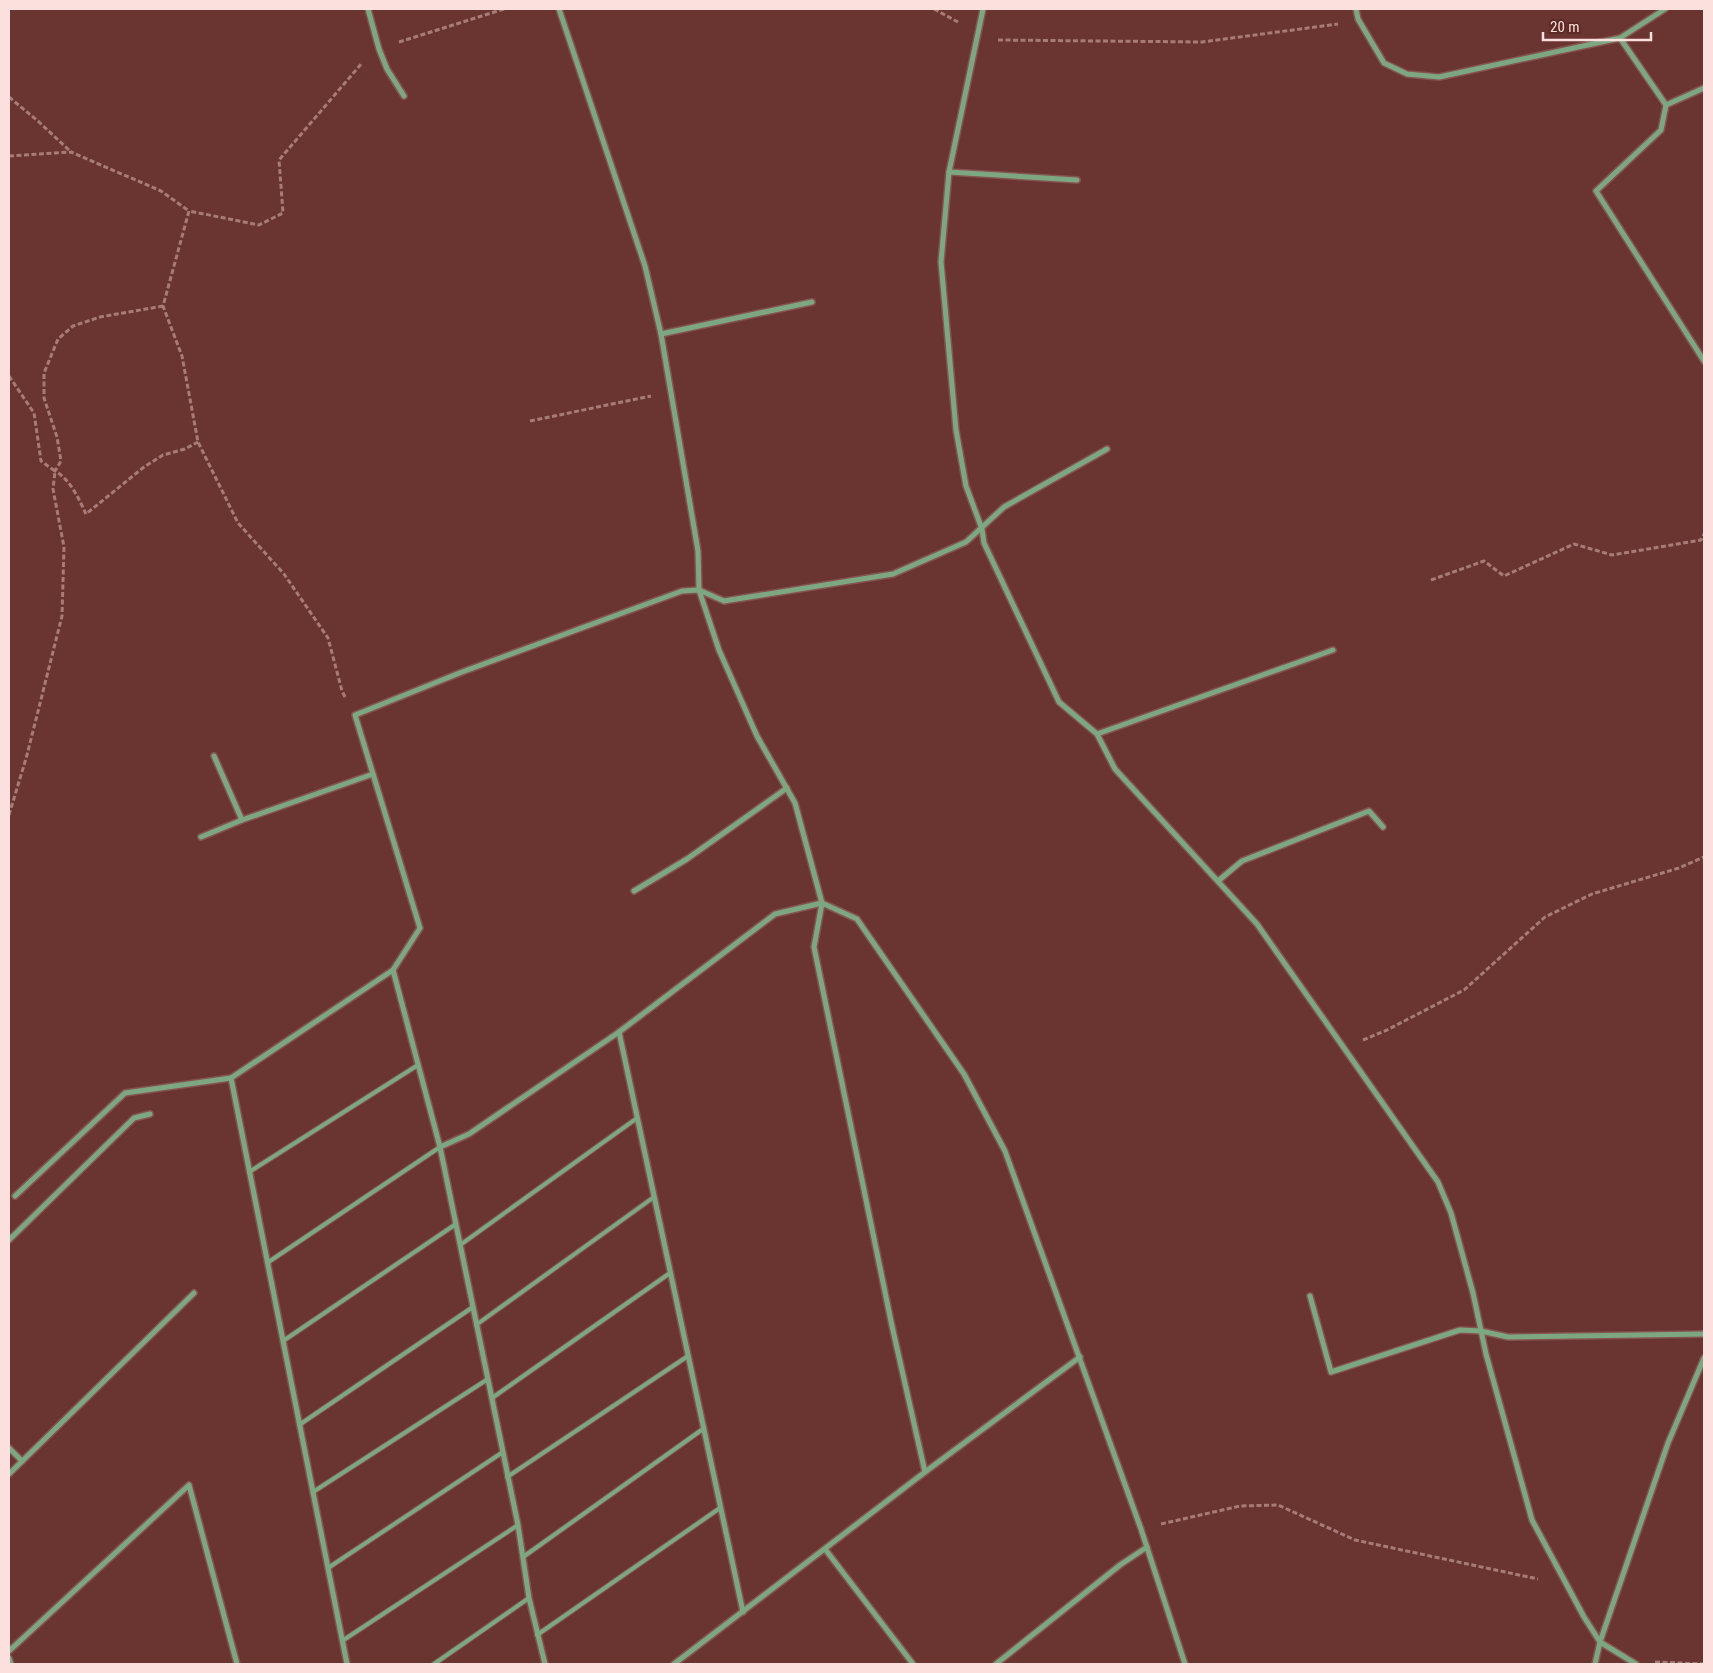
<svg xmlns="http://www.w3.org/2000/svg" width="1713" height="1673" viewBox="0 0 1713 1673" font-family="'Roboto Condensed',sans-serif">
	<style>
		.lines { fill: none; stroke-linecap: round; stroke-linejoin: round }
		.service-casing { stroke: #84534f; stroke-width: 6 }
		.minor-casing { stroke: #84534f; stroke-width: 8 }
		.path { stroke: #a77c78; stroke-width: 3; stroke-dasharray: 5 2.5; stroke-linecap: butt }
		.service { stroke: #7da780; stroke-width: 4 }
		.minor { stroke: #7da780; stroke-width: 5 }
	</style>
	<rect width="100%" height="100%" fill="#6a3430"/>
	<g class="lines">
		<g class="service-casing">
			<g id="service">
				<path d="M249,1172L418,1065"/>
				<path d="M460,1245L637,1118"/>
				<path d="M267,1263L440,1147"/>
				<path d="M476,1325L654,1197"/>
				<path d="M283,1341L456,1224"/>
				<path d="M492,1398L670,1273"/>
				<path d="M299,1425L473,1307"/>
				<path d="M507,1477L688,1356"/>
				<path d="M313,1492L488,1379"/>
				<path d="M523,1557L703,1429"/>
				<path d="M328,1568L503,1452"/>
				<path d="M537,1635L720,1508"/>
				<path d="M342,1641L518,1525"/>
				<path d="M434,1664L529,1598"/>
			</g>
		</g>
		<g class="minor-casing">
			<g id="minor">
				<path d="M368,9L379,49L387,69L404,96"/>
				<path d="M559,9L645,266L661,334L698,551L699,590L719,650L757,736L795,803L822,903L814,947L892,1326L925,1472"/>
				<path d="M983,9L949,172L941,262L956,430L966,486L982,529L984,543L1059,702L1097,734L1115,769L1257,924L1438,1182L1451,1213L1473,1293L1486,1354L1532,1520L1584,1617L1600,1642L1636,1664"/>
				<path d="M1356,9L1358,19L1384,63L1407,74L1439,77L1620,38L1665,9"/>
				<path d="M1620,38L1666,105L1661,130L1596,191L1704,361"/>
				<path d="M1666,105L1704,88"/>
				<path d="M949,172L1077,180"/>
				<path d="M661,334L812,302"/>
				<path d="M1097,734L1333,650"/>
				<path d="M214,756L242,820L373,774L420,928L393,970"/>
				<path d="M373,774L355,715L462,672L682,591L699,590L724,601L893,574L966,542L1004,507L1107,449"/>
				<path d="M201,837L242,820"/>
				<path d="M1218,881L1242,861L1369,811L1383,827"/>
				<path d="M634,891L687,859L787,788"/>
				<path d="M619,1032L743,1612"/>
				<path d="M15,1196L125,1093L231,1078"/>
				<path d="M9,1240L134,1118L150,1114"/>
				<path d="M1310,1296L1331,1372L1460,1330L1481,1331L1508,1337L1704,1334"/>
				<path d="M9,1448L22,1461"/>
				<path d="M9,1474L194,1293"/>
				<path d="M825,1549L913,1664"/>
				<path d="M9,1651L189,1485L237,1664"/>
				<path d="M9,1658L11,1664"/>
				<path d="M347,1664L231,1078L393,970L440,1147"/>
				<path d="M545,1664L529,1598L518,1525L440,1147L469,1134L619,1032L775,914L822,903L857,919L964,1074L1005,1151L1141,1529L1185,1664"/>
				<path d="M674,1664L925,1472L1080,1357"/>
				<path d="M996,1664L1120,1565L1147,1547"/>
				<path d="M1595,1664L1600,1642L1668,1443L1704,1358"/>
			</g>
		</g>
		<g class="path">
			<path d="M934,9L958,22"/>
			<path d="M998,40L1202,42L1338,24"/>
			<path d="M399,42L504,9"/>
			<path d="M9,97L39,122L71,152"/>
			<path d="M9,156L71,152L161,191L189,211"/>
			<path d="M163,306L100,317L73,326L58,339L44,373V398L57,437L61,461L55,471C70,479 79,499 86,514L144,467L163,455L185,449L198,442"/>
			<path d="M9,376L34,413L41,461L55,471L53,489L64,547L62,616L27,755L9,815"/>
			<path d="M530,421L651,396"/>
			<path d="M1431,580L1484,561L1504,576L1574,544L1612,555L1701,540L1704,534"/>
			<path d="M345,697L342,691L328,638L284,574L238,523L198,442L182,356L163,306L189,211L259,225L283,213L279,160L362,63"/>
			<path d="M1363,1040L1387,1030L1464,990L1545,917L1592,894L1679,868L1704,857"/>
			<path d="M1161,1524L1240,1506L1278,1505L1355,1540L1538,1579"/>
			<path d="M1655,1662L1704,1664"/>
		</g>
		<use href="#service" class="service"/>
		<use href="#minor" class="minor"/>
	</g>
	<rect width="1713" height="1673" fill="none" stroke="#fce0dd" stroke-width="20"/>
	<path d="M1543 32v8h108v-8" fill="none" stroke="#fce0dd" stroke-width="2.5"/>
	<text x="1550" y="32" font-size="15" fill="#fce0dd" stroke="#5e2925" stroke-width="4" paint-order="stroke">20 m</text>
</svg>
